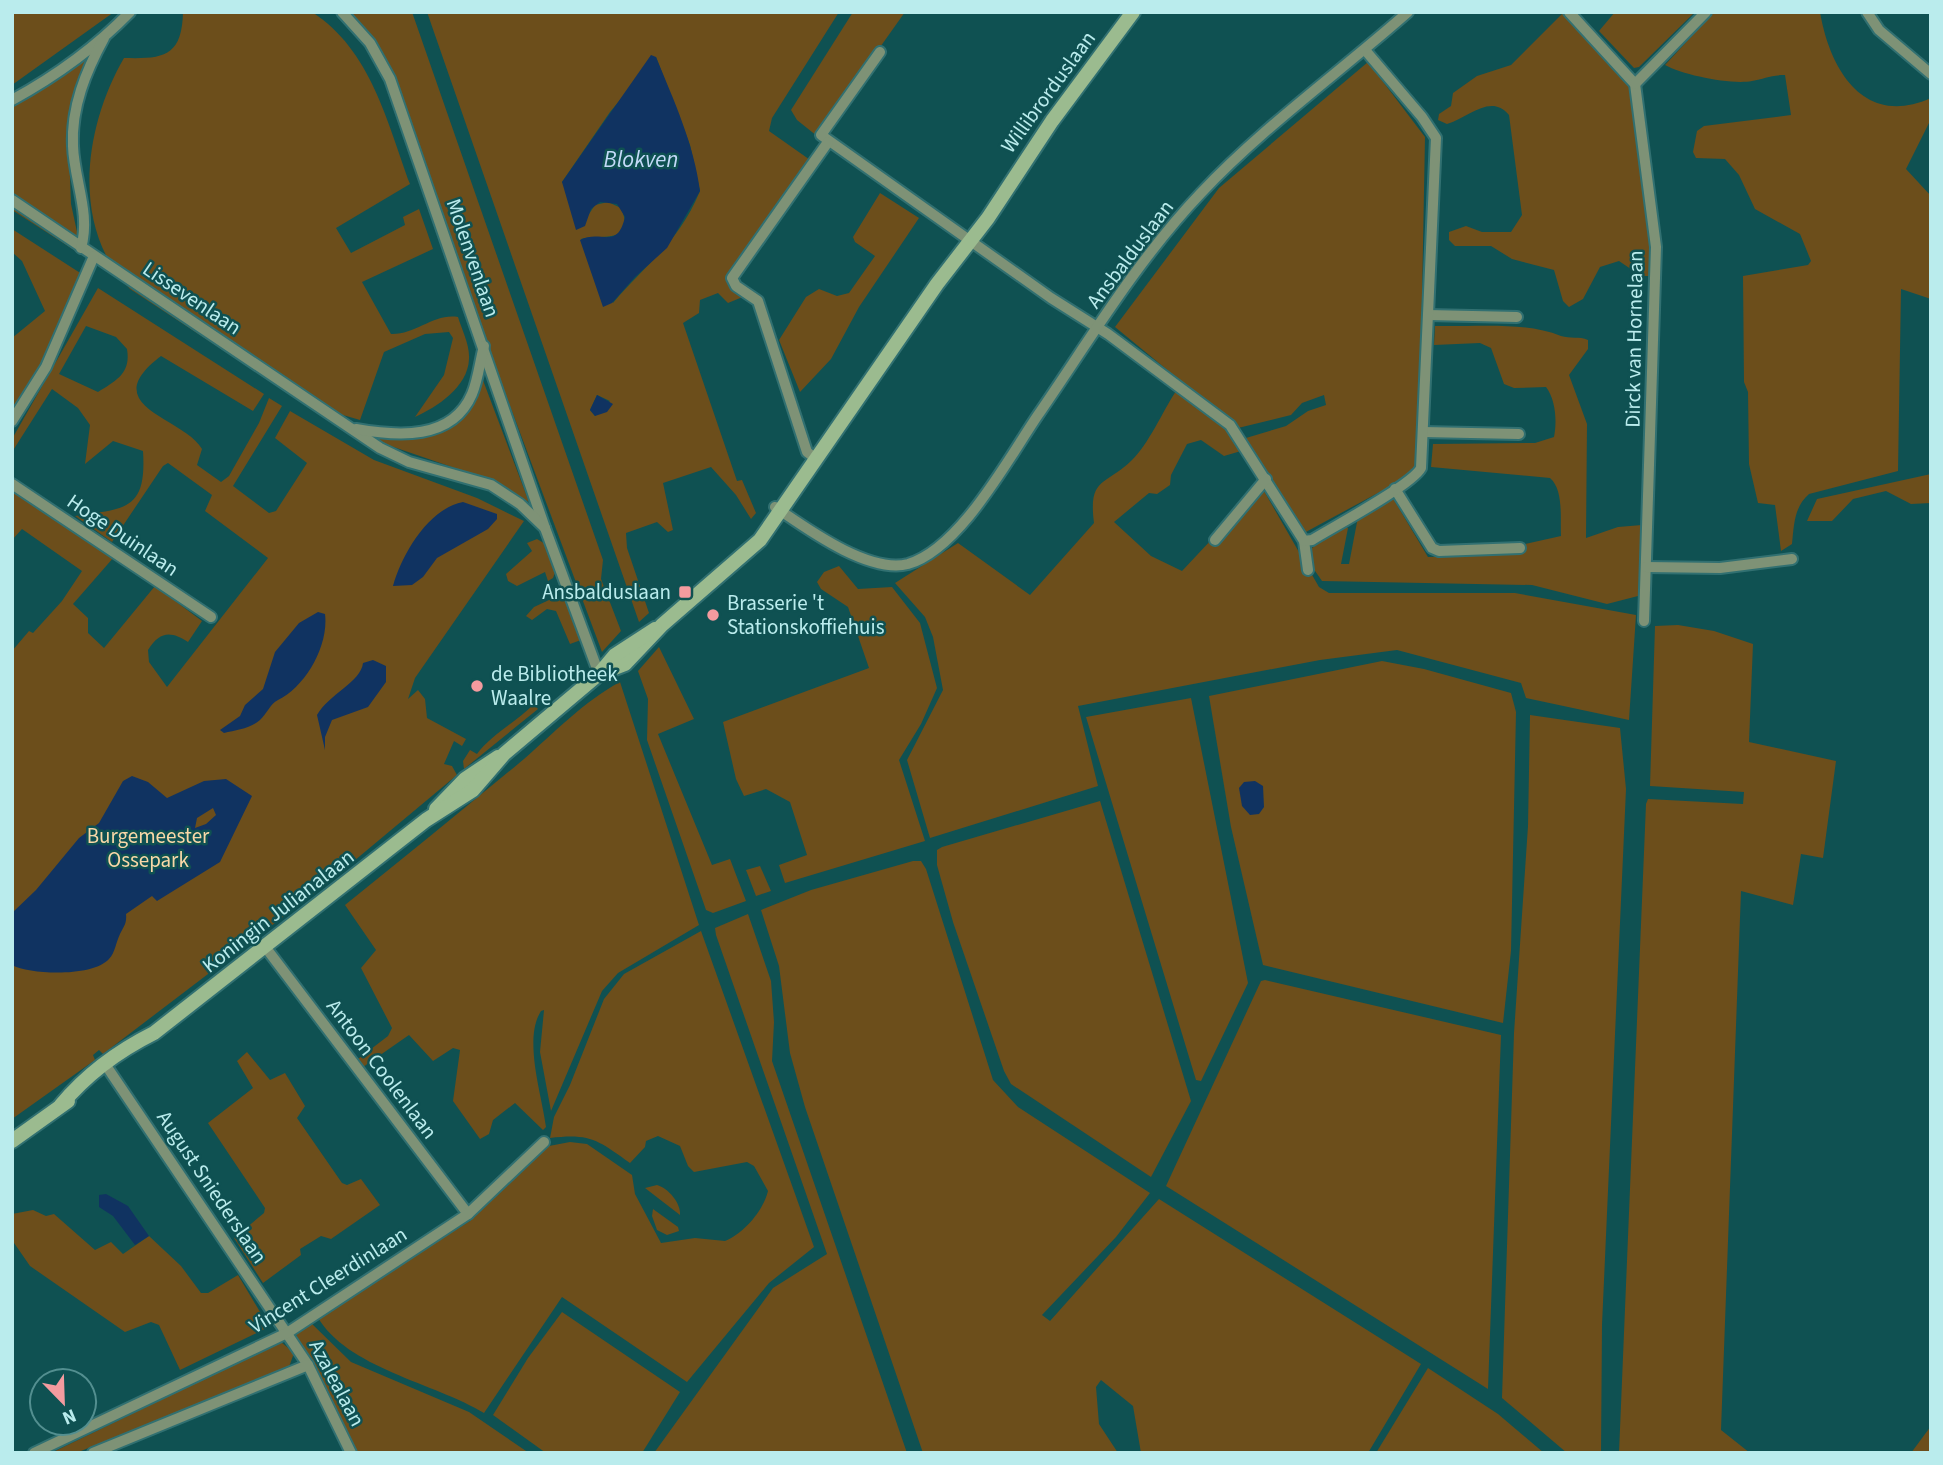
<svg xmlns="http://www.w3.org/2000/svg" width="1943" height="1465" viewBox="0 0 1943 1465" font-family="'Source Sans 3',sans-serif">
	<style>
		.green { fill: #6c4e1b; fill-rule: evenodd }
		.water { fill: #103361; fill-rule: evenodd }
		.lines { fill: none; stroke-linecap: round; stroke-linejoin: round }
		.street-casing { stroke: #317071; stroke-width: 14 }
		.secondary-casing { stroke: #317071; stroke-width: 18 }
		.street { stroke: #7e9276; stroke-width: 10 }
		.secondary { stroke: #9bbb8f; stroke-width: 14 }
		.poi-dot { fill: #f49b9f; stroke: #0f5152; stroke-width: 2.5 }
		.labels { text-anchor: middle; stroke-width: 5; stroke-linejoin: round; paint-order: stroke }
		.street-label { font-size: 21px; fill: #baeced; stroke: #0f5152 }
		.poi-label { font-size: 21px; fill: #baeced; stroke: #0f5152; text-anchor: start }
		.park-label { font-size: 21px; fill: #f9d8a8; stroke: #0f5152 }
		.water-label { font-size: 23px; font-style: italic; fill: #c4daf9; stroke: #0f5152 }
	</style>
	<rect width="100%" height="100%" fill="#0f5152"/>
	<g class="green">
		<path d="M12,12H114L12,85Z"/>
		<path d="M183,12H312C371,50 387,122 410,184L336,228L351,253L405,225L403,217L419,209L433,249L362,282L391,334C415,335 434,313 458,317C462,330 470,345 469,359C468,387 437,407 415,417L444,375L453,338L449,332L425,334L384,352L360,420L305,404L130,289C70,227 84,127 124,58C163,59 182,57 183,12Z"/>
		<path d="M350,12H412L603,560L601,579L621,631L602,652L494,363L394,79L370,36Z"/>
		<path d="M427,12H839L772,118L769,131L813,162L735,271L745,296L728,303L718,293L700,300L699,313L683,323L737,481L742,480L756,513L751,519L736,495L711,467L663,483L673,530L668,532L657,522L626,533L627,548L649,613L639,622ZM656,57L690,145L700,191C679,242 647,263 613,303L581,239C598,233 637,246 621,208L608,202L595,205L587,217L562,182L610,112ZM597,395L610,401L595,416L590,410Z"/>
		<path d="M853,12H905L817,136L797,120L791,110Z"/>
		<path d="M1564,12L1629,86L1650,226L1653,276H1641L1619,261L1600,267L1583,299L1569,307L1563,301L1554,270L1512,259L1491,246H1455L1449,240V232L1466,226L1482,232H1511L1522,215L1509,115C1491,93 1469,117 1447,124L1438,120L1439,114L1451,106L1453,93L1477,76L1511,65Z"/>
		<path d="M1615,12H1695L1639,67L1634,68L1599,31Z"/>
		<path d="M1714,12H1820C1830,70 1864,128 1931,98V119L1906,169L1931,196V299L1901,289L1898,471L1809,494C1794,507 1794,525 1792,544L1781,551L1775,505L1758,503L1749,464L1748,392L1744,382L1743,276L1808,265L1811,261L1800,234L1755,209L1739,175L1725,159L1696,158L1693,152L1697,131L1704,126L1791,115L1785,75C1770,75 1764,79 1752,81C1731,85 1683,75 1665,65Z"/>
		<path d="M110,41L95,59L69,150L71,204L82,255L12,210V108Z"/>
		<path d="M1368,62L1425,137L1419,459L1413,474L1304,533L1246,438L1286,426L1308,411L1326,405L1324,395L1302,403L1291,415L1238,428L1115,327L1219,188Z"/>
		<path d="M880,193L919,218L859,307L831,359L800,392L779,340L806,297L819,289L837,296L849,293L875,256L855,242L853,237Z"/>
		<path d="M12,229L88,278L36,376L12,412V338L45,311L22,261L12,252Z"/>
		<path d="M98,288L264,394L253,411L161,356C94,407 184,417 202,449L197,465L221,482L229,476L259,423L269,398L282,406L233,486L269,513L276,511L307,463L275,438L290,411L374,460L477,498L524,521L415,678L408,699L418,690L425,699L427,718L466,739L462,746L454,741L444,764L452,766L457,775L330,881L103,1054L99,1050L93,1055L95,1060L12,1119V651L29,631L33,633L62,601L82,571L22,529L12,540V489L114,557L73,604L88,618V633L104,648L155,586L202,621L188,642C171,631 160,631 148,650L149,662L167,687L268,558L205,511L212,495L168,463L163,466L112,542L75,516C123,508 147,513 143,451L113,441L85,464L90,425L78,408L52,389L12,452V439ZM86,326L116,337L127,349C131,373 117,380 98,392L59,374Z"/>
		<path d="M1435,326C1475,327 1524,321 1561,336C1570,339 1579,336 1588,340V349L1569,375L1587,424L1586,538L1618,527L1642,525L1638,596L1607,604L1532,585L1322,581L1313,568L1309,550L1344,526L1348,528L1341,564H1349L1358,517L1391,495L1428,557L1522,554L1521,545L1561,536C1560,519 1564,490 1550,478L1431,467L1433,444L1535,443L1554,437C1557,422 1556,400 1546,387L1514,388L1504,384L1491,348L1480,343L1434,345Z"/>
		<path d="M481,375L529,502L481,477L379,442V438C401,438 437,442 454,424C466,412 473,390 481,375Z"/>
		<path d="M1176,391L1231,434L1241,451L1224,456L1201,440L1187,444L1171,475L1170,485L1157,494L1149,493L1114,522L1151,556L1182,571L1228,522L1264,491L1319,587L1329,593H1515L1636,615L1629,720L1526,698L1521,683L1397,650L1320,660L1078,706L1098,786L930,838L907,760L943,690L933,637L925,617L895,583L958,543L1030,595L1094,523C1088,476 1106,486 1132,460C1148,445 1163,411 1176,391Z"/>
		<path d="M1931,474V503L1911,504L1886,491L1853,499L1832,521H1807L1817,499Z"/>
		<path d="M537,539L547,545L556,570L553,578L548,581L545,572L517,586L508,581L506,574L532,551L527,543Z"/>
		<path d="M839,566L858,589L892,587L920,623L937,688L921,724L899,760L925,841L785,883L779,865L807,855L790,802L766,789L744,796L736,779L723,722L869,668L848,607L821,589L817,582L824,572Z"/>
		<path d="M562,594L581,640L570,644L556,611L547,609L532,620L526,616L534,607Z"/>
		<path d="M1678,625L1714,631L1753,644L1749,742L1836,761L1823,858L1801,854L1793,905L1741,891L1721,1430L1750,1453H1619L1646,804L1648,799L1743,804L1744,792L1650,786L1655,626Z"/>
		<path d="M659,647L694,719L658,734L712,865L730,859L746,901L713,913L706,910L647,740L648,699L638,671Z"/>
		<path d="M1382,661L1424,669L1511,693L1516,712L1511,951L1503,1023L1263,965L1231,827L1209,696Z"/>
		<path d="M620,682L699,925L618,973L602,991L551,1111L540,1052L544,1010L541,1011C523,1039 542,1095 546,1127L543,1130L515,1103L493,1120L489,1134L480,1139L453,1101L460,1050L453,1048L433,1061L409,1035L363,1067L358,1059L388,1036L392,1028L361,968L376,950L345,905C405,857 465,808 524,759C555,732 583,702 620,682Z"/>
		<path d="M1191,698L1248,983L1201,1081L1196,1080L1086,717Z"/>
		<path d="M534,704L538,709L464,769L463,761L470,750L477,754C491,735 516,722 534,704Z"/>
		<path d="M1530,715L1620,728L1626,789L1602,1325L1601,1453H1567L1502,1398L1514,1033L1528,826Z"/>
		<path d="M1100,801L1191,1101L1151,1177L1011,1084L1004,1071L953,922L937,865V850L942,847Z"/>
		<path d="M913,861H921L926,869L993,1080L1018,1107L1150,1193L1116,1237L1042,1315L1050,1321L1159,1199L1421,1364L1368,1453H1141L1133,1406L1101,1380L1096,1387L1099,1424L1118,1453H923L805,1107L790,1053L779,966L761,910L811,890Z"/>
		<path d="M760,866L771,891L756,896L746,870Z"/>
		<path d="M748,914L771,981L774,1022L772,1061L907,1453H654L773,1288L827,1254L716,935L715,928Z"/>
		<path d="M701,931L814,1247L769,1283L687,1382L562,1297L484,1413C435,1383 346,1368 317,1316L470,1221L549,1146L570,1142L587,1144L632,1175L635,1194L661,1243L695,1238L725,1241C744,1233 763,1211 768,1191L754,1166L747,1162L694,1172L688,1166L680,1146L658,1136L646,1141L645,1147L630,1163C598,1140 590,1133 550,1138L554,1117L570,1085L604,999L624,974Z"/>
		<path d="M1265,980L1501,1035L1488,1389L1166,1186L1261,981Z"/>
		<path d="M247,1052L270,1080L285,1073L305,1106L297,1118L342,1183L347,1185L361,1179L380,1205L331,1239L321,1236L300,1249L301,1255L263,1283L234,1238L264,1213L265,1208L208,1123L253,1088L237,1061Z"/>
		<path d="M657,1185C668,1188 681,1203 680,1215L645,1188Z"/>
		<path d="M653,1209L678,1227L679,1231L667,1235L657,1230L652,1216Z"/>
		<path d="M33,1210L46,1216L54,1214L95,1250L111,1242L123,1254L149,1236L181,1266L201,1293H208L238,1275L269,1327L180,1370L159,1325L151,1322L125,1332L30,1266L12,1240V1214Z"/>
		<path d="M562,1312L680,1392L642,1453H546L493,1415L528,1358Z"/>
		<path d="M310,1322L351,1362L469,1412L529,1453H356L296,1335L295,1331Z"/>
		<path d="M281,1342L294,1353L289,1367L76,1453H51Z"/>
		<path d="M1428,1368L1498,1414L1544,1453H1376Z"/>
		<path d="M1931,1426V1453H1911Z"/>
	</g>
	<g class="water">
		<path d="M651,55L656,57C674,101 694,144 700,191L667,248L635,277L612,303L603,307L580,240C601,229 617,251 625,217L617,204L600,202L591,209L585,226L576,230L562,182Z"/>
		<path d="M597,395L613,404L607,412L595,416L590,410Z"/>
		<path d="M463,502L497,514V519L488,529L437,558L423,577L412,585L393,586C402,554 428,509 463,502Z"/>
		<path d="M318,612L325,614C329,646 305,687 278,700C270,704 266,715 260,720C250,729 236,730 224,733L220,730L240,716L245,705L263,689L275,652L299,623Z"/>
		<path d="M373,660L386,666V682L368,707L332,720L325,737V750L317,715C329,694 361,682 363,663Z"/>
		<path d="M132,776L148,782L167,798L204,781L226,779L252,796L220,862L157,901L152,896L126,914C127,923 124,926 120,934C116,942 115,953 109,959C93,977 31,975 12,965V913L36,890L79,838L99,823L123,781ZM213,808L216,815L206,824L195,828L197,818Z"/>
		<path d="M1255,781L1263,786L1264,807L1259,814L1250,815L1242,806L1239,788L1244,782Z"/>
		<path d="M106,1194L128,1206L149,1236L135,1245L113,1216L99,1207V1195Z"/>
	</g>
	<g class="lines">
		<g class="street-casing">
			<g id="street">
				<path d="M342,12L370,43L390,79L545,528"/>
				<path d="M1569,12L1635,84L1656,247L1644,621"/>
				<path d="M1867,12L1879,30L1931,74"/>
				<path d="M880,52L821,135L1051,298L1108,334L1230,425L1304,541L1308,570"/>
				<path d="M1635,84L1706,12"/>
				<path d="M12,100C56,76 95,48 130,12"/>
				<path d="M12,200L380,448L409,462L491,485L520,504L545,528L599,674"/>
				<path d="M81,248C91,214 74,180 73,146C71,107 86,71 104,38"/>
				<path d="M1428,315L1517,317"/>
				<path d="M12,421L46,367L94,256"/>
				<path d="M356,429C397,436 452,441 472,394C478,380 480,361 484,346"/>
				<path d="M1423,432L1519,434"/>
				<path d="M815,458L807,452L758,301L736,286L732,278L828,142"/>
				<path d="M12,484L211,617"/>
				<path d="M1395,489L1432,548L1439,551L1520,548"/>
				<path d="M775,507C806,528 868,574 908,564C960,549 1008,459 1038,415C1089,341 1138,259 1201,193C1263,127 1340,72 1408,12"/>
				<path d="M1215,540L1266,479"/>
				<path d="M1304,541L1312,540C1333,527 1412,485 1421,468L1436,138L1422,117L1365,50"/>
				<path d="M1646,567L1720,568L1792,559"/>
				<path d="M266,948L468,1214"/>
				<path d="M105,1064L308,1365L351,1453"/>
				<path d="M34,1453L287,1333L468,1214L544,1142"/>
				<path d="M93,1453L308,1365"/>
			</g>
		</g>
		<g class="secondary-casing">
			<g id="secondary">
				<path d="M599,674L625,664L662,625L760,540L937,284L988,218L1052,121L1133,12"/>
				<path d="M436,809L465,779L498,757"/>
				<path d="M61,1105C86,1075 118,1051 154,1033L426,820L473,790L504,754L599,674L615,655L655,629"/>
				<path d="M12,1141L68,1101"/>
			</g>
		</g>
		<use href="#street" class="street"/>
		<use href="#secondary" class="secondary"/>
	</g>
	<g class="poi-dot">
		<rect x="678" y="585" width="14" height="14" rx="3.5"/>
		<circle cx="713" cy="615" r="7"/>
		<circle cx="477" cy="686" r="7"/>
	</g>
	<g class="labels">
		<g class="street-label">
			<text transform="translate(1048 92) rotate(-54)" y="7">Willibrorduslaan</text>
			<text transform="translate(1130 254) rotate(-53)" y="7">Ansbalduslaan</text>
			<text transform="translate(473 258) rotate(71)" y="7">Molenvenlaan</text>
			<text transform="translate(192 298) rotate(34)" y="7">Lissevenlaan</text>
			<text transform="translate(1634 339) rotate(-89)" y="7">Dirck van Hornelaan</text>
			<text transform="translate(123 535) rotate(34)" y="7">Hoge Duinlaan</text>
			<text transform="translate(278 911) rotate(-38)" y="7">Koningin Julianalaan</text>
			<text transform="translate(382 1069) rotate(53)" y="7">Antoon Coolenlaan</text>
			<text transform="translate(212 1187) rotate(56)" y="7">August Sniederslaan</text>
			<text transform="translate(328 1280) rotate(-32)" y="7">Vincent Cleerdinlaan</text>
			<text transform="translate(337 1383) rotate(62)" y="7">Azalealaan</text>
		</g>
		<g class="poi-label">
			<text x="671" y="599" text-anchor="end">Ansbalduslaan</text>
			<text x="727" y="610">Brasserie 't<tspan x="727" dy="24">Stationskoffiehuis</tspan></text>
			<text x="491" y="681">de Bibliotheek<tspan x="491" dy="24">Waalre</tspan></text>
		</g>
		<g class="park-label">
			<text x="148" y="843">Burgemeester<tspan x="148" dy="24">Ossepark</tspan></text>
		</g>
		<g class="water-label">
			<text x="641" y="167">Blokven</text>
		</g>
	</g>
	<rect width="1943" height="1465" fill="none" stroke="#baeced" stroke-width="28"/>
	<g transform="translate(63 1402) rotate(157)"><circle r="33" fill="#0f5152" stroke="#538f90" stroke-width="2"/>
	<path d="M0-5L12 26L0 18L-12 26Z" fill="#f49b9f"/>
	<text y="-10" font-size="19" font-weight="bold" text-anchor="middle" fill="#baeced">N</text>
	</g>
</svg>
